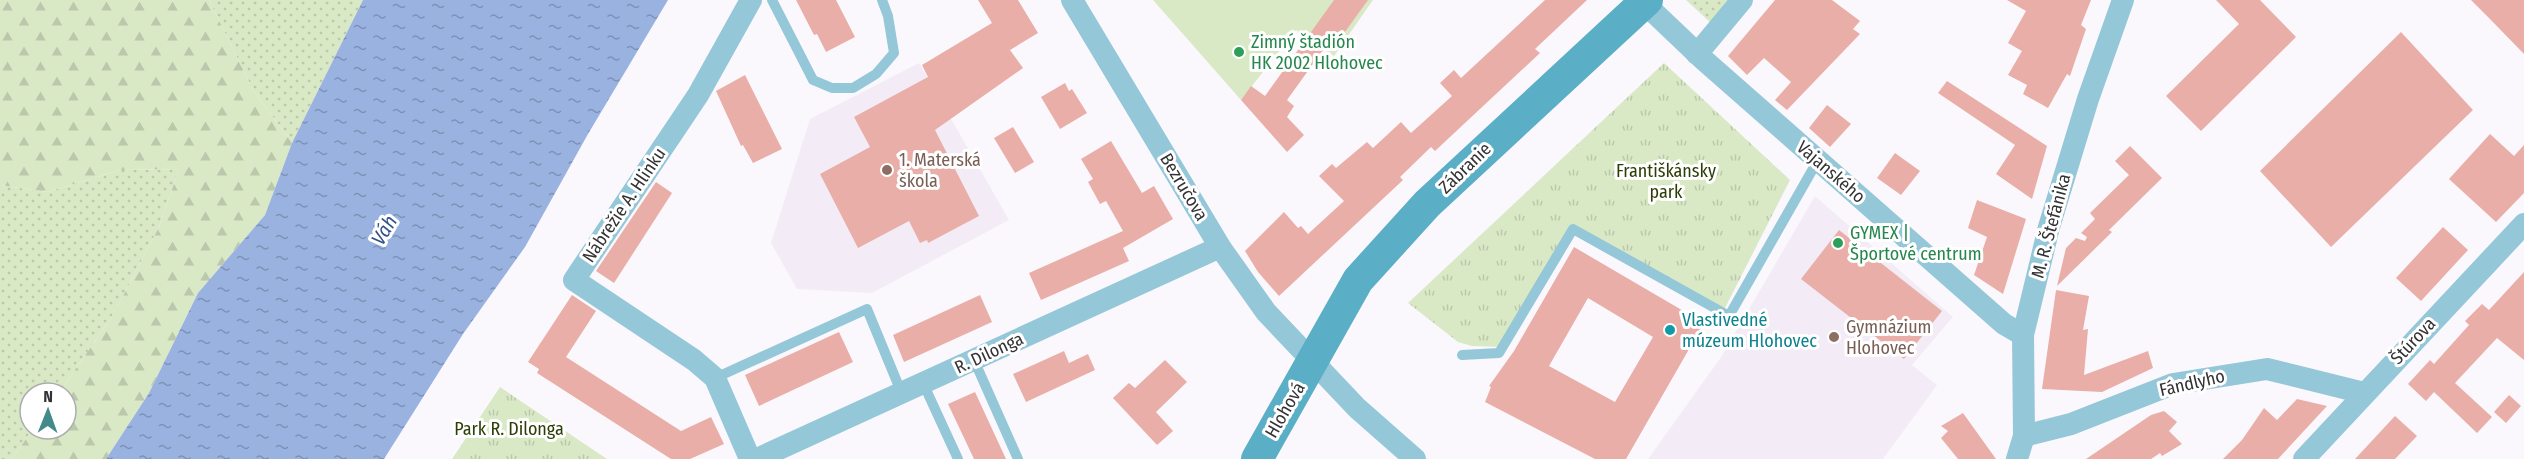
<svg xmlns="http://www.w3.org/2000/svg" width="2524" height="459" viewBox="0 0 2524 459" font-family="'Fira Sans Condensed',sans-serif">
	<style>
		.built { fill: #f3ecf7 }
		.grass { fill: url(#grass-dots) }
		.forest { fill: url(#forest-firs) }
		.park { fill: url(#park-tufts) }
		.pitch { fill: #d9e9c6 }
		.water { fill: url(#water-ripples) }
		.building { fill: #e9aea7; fill-rule: evenodd }
		.lines { fill: none; stroke-linecap: round; stroke-linejoin: round }
		.lane { stroke: #94c7d8; stroke-width: 10 }
		.street { stroke: #94c7d8; stroke-width: 22 }
		.secondary { stroke: #5aaec6; stroke-width: 32 }
		.leisure-dot { fill: #2e9e5b; stroke: #fff; stroke-width: 2 }
		.education-dot { fill: #8d6e63; stroke: #fff; stroke-width: 2 }
		.culture-dot { fill: #0f9aa8; stroke: #fff; stroke-width: 2 }
		.labels { text-anchor: middle; stroke-width: 6; stroke-linejoin: round; paint-order: stroke }
		.leisure-label { font-size: 18px; fill: #27864d; stroke: #fff; text-anchor: start }
		.education-label { font-size: 18px; fill: #785e54; stroke: #fff; text-anchor: start }
		.street-label { font-size: 18px; fill: #333234; stroke: #fff }
		.park-label { font-size: 18px; fill: #2c3e06; stroke: #fff }
		.culture-label { font-size: 18px; fill: #0d838f; stroke: #fff; text-anchor: start }
		.water-label { font-size: 20px; font-style: italic; fill: #34538b; stroke: #fff }
	</style>
	<defs>
		<pattern id="grass-dots" width="8" height="8" patternUnits="userSpaceOnUse" patternTransform="scale(1.5)"><rect width="8" height="8" fill="#d9e9c6"/><path d="M2 2h.1M6 6h.1" fill="none" stroke="#bbc8ab" stroke-width="1.8" stroke-linecap="round"/></pattern>
		<pattern id="forest-firs" width="22" height="20" patternUnits="userSpaceOnUse" patternTransform="scale(1.5)"><rect width="22" height="20" fill="#d9e9c6"/><path d="M5 1l3.5 6h-7zM16 11l3.5 6h-7z" fill="#bbc8ab"/></pattern>
		<pattern id="park-tufts" width="24" height="20" patternUnits="userSpaceOnUse" patternTransform="scale(1.5)"><rect width="24" height="20" fill="#d9e9c6"/><path d="M3 7l-1-3M5 7V3M7 7l1-3M15 17l-1-3M17 17v-4M19 17l1-3" fill="none" stroke="#bbc8ab"/></pattern>
		<pattern id="water-ripples" width="26" height="14" patternUnits="userSpaceOnUse" patternTransform="scale(1.5)"><rect width="26" height="14" fill="#99b2df"/><path d="M2 4q2-2 4 0t4 0M15 11q2-2 4 0t4 0" fill="none" stroke="#7d91b6"/></pattern>
	</defs>
	<rect width="100%" height="100%" fill="#fbf8fd"/>
	<g class="built">
		<path d="M919,63L1009,220L872,293L797,289L771,243L810,119Z"/>
		<path d="M1815,196L1953,317L1912,365L1937,385L1883,459H1648L1721,357Z"/>
	</g>
	<g class="grass">
		<path d="M209,0H363L292,143L253,90Z"/>
		<path d="M1686,0H1733L1712,24Z"/>
		<path d="M179,169L159,227L113,315L59,393H30V429H33L12,459H0V185L47,192L120,170Z"/>
	</g>
	<path class="forest" d="M0,0H209L253,90L292,143L265,215L198,293L149,393L106,459H12L33,429H66V393H59L113,315L159,227L179,169L120,170L47,192L0,185Z"/>
	<g class="park">
		<path d="M1664,63L1790,180L1723,312L1574,229L1502,347L1472,346L1458,342L1408,303Z"/>
		<path d="M500,387L607,459H452Z"/>
	</g>
	<path class="pitch" d="M1153,0H1373L1334,56L1296,30L1241,100Z"/>
	<path class="water" d="M363,0H668L588,134L525,247L463,334L384,459H106L149,393L198,293L265,215L292,143Z"/>
	<g class="building">
		<path d="M796,0H836L855,37L826,52L817,34L814,35Z"/>
		<path d="M978,0H1018L1038,33L1010,50L1023,68L935,130L979,216L928,243L927,240L920,243L909,221L858,248L820,174L870,147L854,117L928,77L922,65L992,23Z"/>
		<path d="M1334,0H1368L1342,36L1336,32L1287,100L1294,106L1287,117L1304,135L1287,152L1241,100L1251,86L1265,96Z"/>
		<path d="M1545,0H1587L1535,49L1540,53L1435,151L1431,147L1400,177L1403,180L1279,296L1258,272L1245,251L1284,212L1298,228L1301,226L1308,234L1344,201L1319,176L1332,164L1336,168L1367,142L1373,148L1401,122L1411,133L1452,96L1440,83L1454,70L1461,78Z"/>
		<path d="M1775,0H1832L1860,21L1853,29L1860,34L1787,110L1775,100L1791,82L1764,58L1747,75L1728,56Z"/>
		<path d="M2007,0H2091L2081,25L2086,29L2070,76L2067,74L2048,108L2023,94L2027,85L2008,75L2022,51L2008,43L2026,11Z"/>
		<path d="M2216,0H2260L2296,37L2201,131L2166,96L2239,24Z"/>
		<path d="M2471,0H2524V54L2490,19Z"/>
		<path d="M2401,32L2473,110L2331,247L2260,171Z"/>
		<path d="M745,75L782,149L753,163L743,145L741,146L716,91Z"/>
		<path d="M1947,81L2047,146L2032,199L1996,174L2015,145L1938,93Z"/>
		<path d="M1065,83L1069,91L1072,89L1087,113L1060,129L1041,97Z"/>
		<path d="M1827,105L1851,124L1830,147L1809,128Z"/>
		<path d="M1013,127L1034,162L1015,173L994,138Z"/>
		<path d="M2490,134L2514,156L2524,145V193L2496,222L2449,179Z"/>
		<path d="M1111,141L1142,193L1154,186L1173,219L1123,248L1129,261L1041,300L1029,273L1123,231L1106,201L1100,204L1088,182L1093,179L1081,159Z"/>
		<path d="M2130,146L2162,178L2109,230L2112,232L2057,286L2066,248L2076,238L2085,241L2087,237L2081,233L2095,219L2090,213L2129,175L2115,161Z"/>
		<path d="M1895,153L1920,171L1901,195L1877,178Z"/>
		<path d="M656,182L672,193L614,283L596,271Z"/>
		<path d="M1977,200L2026,219L2003,294L1974,275L1987,237L1968,228Z"/>
		<path d="M2443,227L2468,250L2421,301L2396,278Z"/>
		<path d="M1839,230L1942,311L1904,359L1801,279Z"/>
		<path d="M1574,247L1704,323L1626,459H1595L1485,402L1491,387L1489,386L1514,351ZM1588,298L1653,337L1615,402L1549,366Z"/>
		<path d="M2524,272V360L2497,338L2455,383L2492,417L2477,433L2434,392L2426,401L2408,384L2430,360L2434,364L2469,325L2465,321L2482,304L2489,310Z"/>
		<path d="M2056,290L2089,296L2083,330L2088,329L2084,375L2148,351L2153,368L2102,392L2042,389Z"/>
		<path d="M572,295L596,311L566,357L681,431L711,417L724,444L690,459H671L537,373L539,369L528,362Z"/>
		<path d="M980,295L992,322L904,362L893,335Z"/>
		<path d="M839,332L853,362L759,406L745,375Z"/>
		<path d="M1064,351L1069,363L1088,354L1095,370L1026,402L1013,374Z"/>
		<path d="M1165,360L1187,382L1156,412L1173,431L1157,445L1113,398L1129,383L1135,388Z"/>
		<path d="M975,392L1006,459H974L948,404Z"/>
		<path d="M2509,395L2521,406L2506,423L2494,412Z"/>
		<path d="M2297,399L2327,406L2278,459H2223L2242,440L2264,408L2277,420Z"/>
		<path d="M2164,411L2177,422L2169,431L2182,444L2162,456L2160,453L2151,459H2086L2151,415Z"/>
		<path d="M1963,413L1996,459H1958L1941,438L1948,431L1941,426Z"/>
		<path d="M2395,416L2417,436L2395,459H2355Z"/>
	</g>
	<g class="lines">
		<g class="lane">
			<path d="M772,0L813,80L832,88H853L876,74L894,53L888,16L882,0"/>
			<path d="M1462,355L1499,353L1573,229L1729,316L1818,160"/>
			<path d="M974,360L1018,459"/>
			<path d="M715,378L867,309L902,394"/>
			<path d="M923,383L958,459"/>
		</g>
		<g class="street">
			<path d="M1072,0L1220,247L1266,312L1357,408L1415,459"/>
			<path d="M1644,3L1705,61L2004,324L2023,335"/>
			<path d="M1697,54L1742,0"/>
			<path d="M2024,436L2071,424L2173,384L2267,369L2364,393"/>
			<path d="M750,459L715,378L694,360L574,280L698,95L751,0"/>
			<path d="M757,459L1220,247"/>
			<path d="M2017,459L2024,436L2023,335L2049,227L2088,99L2123,0"/>
			<path d="M2304,459L2524,224"/>
		</g>
		<path class="secondary" d="M1257,459L1358,280L1427,204L1647,0"/>
	</g>
	<g class="leisure-dot">
		<circle cx="1239" cy="52" r="6"/>
		<circle cx="1838" cy="243" r="6"/>
	</g>
	<g class="education-dot">
		<circle cx="887" cy="170" r="6"/>
		<circle cx="1834" cy="337" r="6"/>
	</g>
	<circle class="culture-dot" cx="1670" cy="330" r="6"/>
	<g class="labels">
		<g class="leisure-label">
			<text x="1251" y="48">Zimný štadión<tspan x="1251" dy="21">HK 2002 Hlohovec</tspan></text>
			<text x="1850" y="239">GYMEX |<tspan x="1850" dy="21">Športové centrum</tspan></text>
		</g>
		<g class="education-label">
			<text x="899" y="166">1. Materská<tspan x="899" dy="21">škola</tspan></text>
			<text x="1846" y="333">Gymnázium<tspan x="1846" dy="21">Hlohovec</tspan></text>
		</g>
		<g class="street-label">
			<text transform="translate(1465 168) rotate(-44)" y="6">Zábranie</text>
			<text transform="translate(1831 172) rotate(41)" y="6">Vajanského</text>
			<text transform="translate(1184 187) rotate(59)" y="6">Bezručova</text>
			<text transform="translate(624 205) rotate(-56)" y="6">Nábrežie A. Hlinku</text>
			<text transform="translate(2051 226) rotate(-75)" y="6">M. R. Štefánika</text>
			<text transform="translate(2413 341) rotate(-47)" y="6">Štúrova</text>
			<text transform="translate(989 353) rotate(-25)" y="6">R. Dilonga</text>
			<text transform="translate(2192 383) rotate(-13)" y="6">Fándlyho</text>
			<text transform="translate(1285 410) rotate(-60)" y="6">Hlohová</text>
		</g>
		<g class="park-label">
			<text x="1666" y="177">Františkánsky<tspan x="1666" dy="21">park</tspan></text>
			<text x="509" y="435">Park R. Dilonga</text>
		</g>
		<g class="culture-label">
			<text x="1682" y="326">Vlastivedné<tspan x="1682" dy="21">múzeum Hlohovec</tspan></text>
		</g>
		<g class="water-label">
			<text transform="translate(384 230) rotate(-59)" y="7">Váh</text>
		</g>
	</g>
	<g transform="translate(48 411) rotate(1)"><circle r="28" fill="#ffffff" stroke="#adadae" stroke-width="1.5"/>
	<path d="M0-4.5L10 22L0 15L-10 22Z" fill="#438b8a"/>
	<text y="-9" font-size="16" font-weight="bold" text-anchor="middle" fill="#333234">N</text>
	</g>
</svg>
